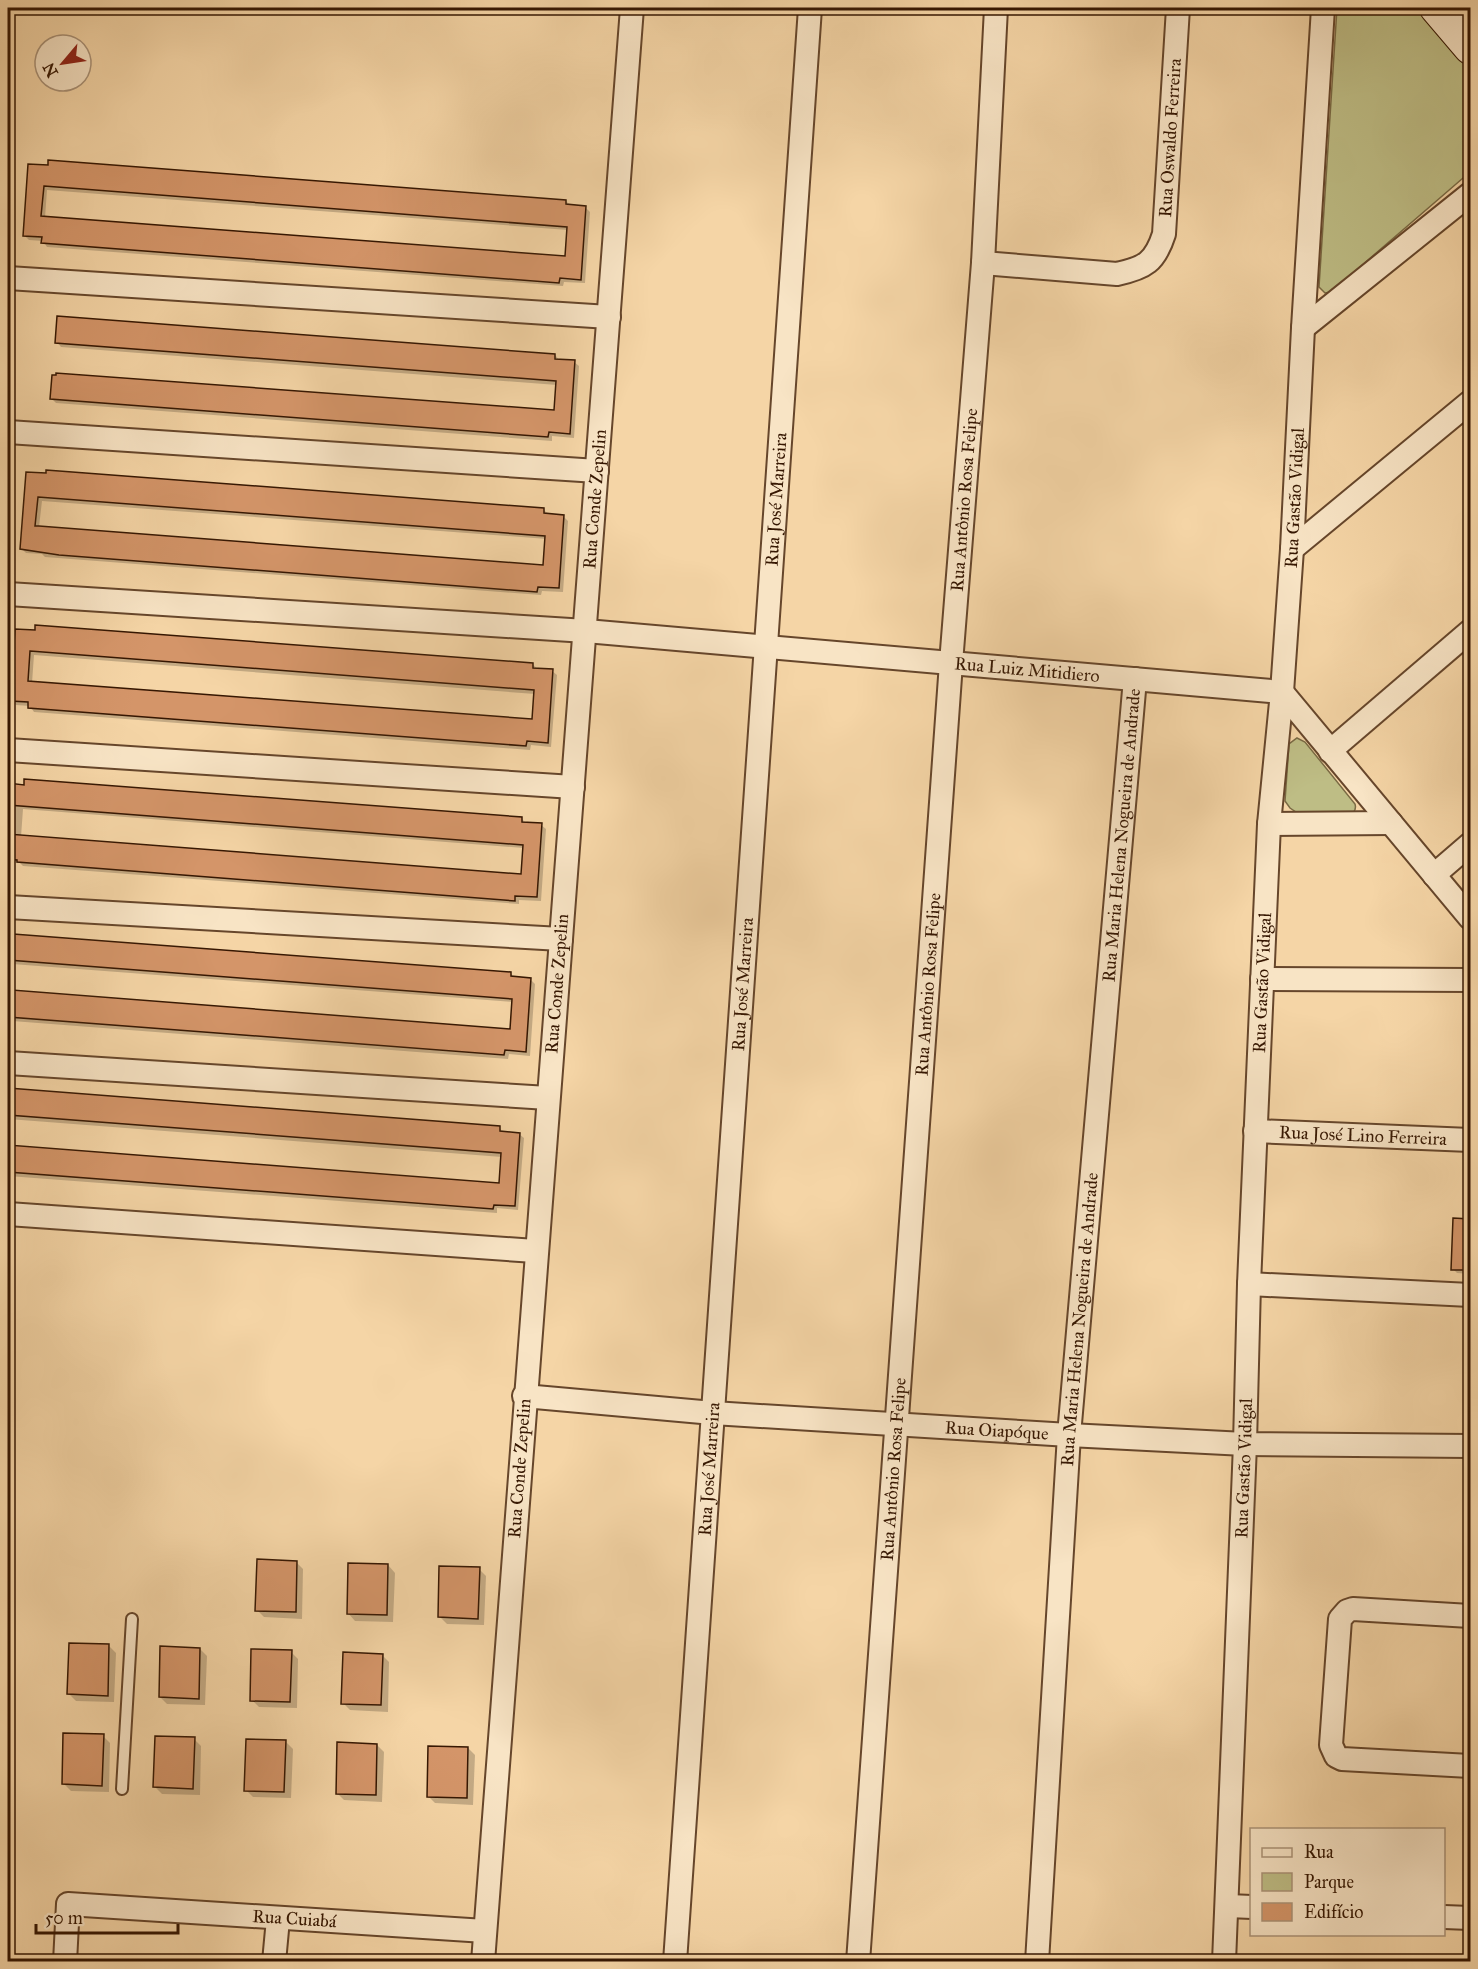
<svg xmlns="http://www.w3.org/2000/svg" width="1478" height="1969" viewBox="0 0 1478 1969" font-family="'IM FELL Great Primer',serif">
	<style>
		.green { fill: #bebd85; stroke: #7a6a44; stroke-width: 1.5 }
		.shadow { fill: #0003; fill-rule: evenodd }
		.building { fill: #d49569; stroke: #361702; stroke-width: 1.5; fill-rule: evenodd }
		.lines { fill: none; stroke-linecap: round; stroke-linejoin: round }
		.lane-casing { stroke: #66462b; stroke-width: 14 }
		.street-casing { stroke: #66462b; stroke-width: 26 }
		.secondary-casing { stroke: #361702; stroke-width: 34 }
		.lane { stroke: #f8e4c5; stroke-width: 10 }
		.street { stroke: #f8e4c5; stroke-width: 22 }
		.secondary { stroke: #f8e4c5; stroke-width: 32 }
		.labels { text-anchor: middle; stroke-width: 5; stroke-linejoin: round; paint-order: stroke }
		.street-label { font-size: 18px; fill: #361702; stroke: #f8e4c5 }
	</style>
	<rect width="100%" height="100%" fill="#f5d5a6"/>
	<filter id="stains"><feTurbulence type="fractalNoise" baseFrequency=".00333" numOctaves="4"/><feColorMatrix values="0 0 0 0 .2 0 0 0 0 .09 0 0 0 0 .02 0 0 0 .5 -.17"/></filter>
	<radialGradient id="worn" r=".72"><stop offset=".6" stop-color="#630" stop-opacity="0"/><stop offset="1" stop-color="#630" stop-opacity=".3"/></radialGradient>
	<g class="green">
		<path d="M1337,8H1421L1470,67V172L1331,292L1325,293L1319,287Z"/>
		<path d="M1297,738L1305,742L1355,804C1357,811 1353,814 1347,816L1296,812L1290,808L1285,801L1289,744Z"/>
	</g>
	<g class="shadow">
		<path d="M29,166L566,201L571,206L585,207L590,212L585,283L564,282L563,286L47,247L43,241L29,240L24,235ZM47,190L568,230L566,258L45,218Z"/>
		<path d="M57,342L555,355L560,361L574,362L579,366L574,438L552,436V441L56,403L52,399L555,412L557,385L61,347Z"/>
		<path d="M27,473L544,510L549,515L563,516L568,521L563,592L542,591L541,595L45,557L42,554L26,553L22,549ZM42,501L547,539L544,566L39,527Z"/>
		<path d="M36,632L532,664L538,669L552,671L557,675L551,747L531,745L530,750L34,712L30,706L16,705L11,700ZM34,655L535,694L533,721L32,683Z"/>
		<path d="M8,785L522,819L527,824L541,825L546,829L541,901L519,900V904L23,866L20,863L8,862ZM23,809L524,848L522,876L21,837Z"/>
		<path d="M8,940L510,973L516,978L530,979L535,984L530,1056L509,1054L508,1059L12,1021L8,1017ZM12,964L513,1002L512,1030L10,991Z"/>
		<path d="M8,1090L499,1128L505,1133L519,1134L524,1138L518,1210L497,1208V1213L8,1176V1147L500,1184L502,1157L8,1119Z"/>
		<path d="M1455,1219L1470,1220V1274L1457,1273L1453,1269Z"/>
		<path d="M296,1562L303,1569L302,1619L264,1617L257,1610Z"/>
		<path d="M388,1565L395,1573L393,1622L355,1621L348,1613Z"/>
		<path d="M479,1569L486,1576L484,1625L447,1624L440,1617Z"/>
		<path d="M109,1646L116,1653L114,1702L76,1701L69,1694Z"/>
		<path d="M200,1649L207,1656L205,1705L167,1704L160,1697Z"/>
		<path d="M291,1652L298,1659L297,1708L259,1707L252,1700Z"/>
		<path d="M382,1655L389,1662L388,1712L350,1710L343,1703Z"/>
		<path d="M103,1736L110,1743L109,1792L71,1791L64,1784Z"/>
		<path d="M194,1739L201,1746L200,1795L162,1794L155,1787Z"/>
		<path d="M286,1742L293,1749L291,1798L253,1797L246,1790Z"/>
		<path d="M377,1745L384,1752L382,1802L344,1800L337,1793Z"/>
		<path d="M468,1748L475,1755L473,1805L435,1803L428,1796Z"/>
	</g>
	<g class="building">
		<path d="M48,160L566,200V204L586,206L581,280L560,278L559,283L41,243L42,237L23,236L28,164L48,165ZM44,186L567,227L565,256L41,216Z"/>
		<path d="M57,316L555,354V359L575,360L570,434L549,432L548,437L50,399L52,375H56V373L554,410L556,381L55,343Z"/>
		<path d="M46,470L544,508V513L564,515L559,588L538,587L537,592L511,590L59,555L20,549L26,472L46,473ZM38,497L545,536L543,565L39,526H35Z"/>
		<path d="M35,625L533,663V668L553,669L548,743L527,741L526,746L28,708V702L10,701L15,629L35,630ZM30,651L534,690L532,719L28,681Z"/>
		<path d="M24,779L522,817V822L542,823L537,897L515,896V901L17,862V860L8,859V834L521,874L523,845L8,805V783L24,785Z"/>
		<path d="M13,934L511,972V976L531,978L526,1052L505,1050L504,1055L8,1017V992H12V990L510,1029L512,999L8,960V939H13Z"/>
		<path d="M8,1088L500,1126V1131L520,1133L515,1206L494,1205L493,1209L8,1172V1145L499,1183L501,1153L8,1115Z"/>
		<path d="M1453,1218L1470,1219V1270H1451Z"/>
		<path d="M257,1559L297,1561L296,1612L255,1611Z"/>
		<path d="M348,1563L388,1564L387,1615L347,1614Z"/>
		<path d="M439,1566L480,1567L478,1619L438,1617Z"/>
		<path d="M69,1643L109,1644L108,1696L67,1694Z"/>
		<path d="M160,1646L200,1648L199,1699L159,1697Z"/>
		<path d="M251,1649L292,1650L290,1702L250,1701Z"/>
		<path d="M343,1652L383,1654L381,1705L341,1704Z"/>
		<path d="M63,1733L104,1734L102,1786L62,1784Z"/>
		<path d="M155,1736L195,1737L193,1789L153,1787Z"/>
		<path d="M246,1739L286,1740L284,1792L244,1791Z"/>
		<path d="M337,1742L377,1744L376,1795L336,1794Z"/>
		<path d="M428,1746L468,1747L467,1798L427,1797Z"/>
	</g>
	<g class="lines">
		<g class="lane-casing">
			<path id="lane" d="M122,1789L132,1619"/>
		</g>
		<g class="street-casing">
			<g id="street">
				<path id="s1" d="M983,263L1117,274C1145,268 1155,262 1164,234L1178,8"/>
				<path d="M8,278L609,317"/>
				<path d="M1303,328L1470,194"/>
				<path d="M8,432L597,471"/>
				<path d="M1292,549L1470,402"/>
				<path id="s2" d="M8,594L586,631L1282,692L1470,918"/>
				<path d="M8,750L573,787"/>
				<path d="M1330,751L1470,631"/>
				<path d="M1269,824L1391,823"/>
				<path d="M1434,875L1470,844"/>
				<path d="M8,907L561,939"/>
				<path d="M1262,979L1470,980"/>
				<path d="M8,1063L548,1098"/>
				<path id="s3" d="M1255,1131L1470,1140"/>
				<path d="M8,1214L535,1251"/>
				<path d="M1249,1284L1470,1295"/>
				<path id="s4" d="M524,1396L713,1413L1069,1435L1245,1444L1470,1446"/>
				<path d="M1470,1616L1353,1609L1347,1611L1340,1619L1331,1745L1336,1756L1342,1759L1470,1766"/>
				<path d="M1228,1906L1252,1907"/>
				<path d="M1444,1917L1470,1918"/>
				<path id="s5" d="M65,1962L68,1904L485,1931"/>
				<path d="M274,1962L278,1919"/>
				<path id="s6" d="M483,1962C529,1310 584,659 632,8"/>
				<path id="s7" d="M675,1962L810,8"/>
				<path id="s8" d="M858,1962L951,663L983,263L996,8"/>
				<path id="s9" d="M1037,1962L1069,1435L1135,679"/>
				<path id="s10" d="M1224,1962L1245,1444L1249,1284L1269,824L1282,692L1292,549L1303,328L1323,8"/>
			</g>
		</g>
		<g class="secondary-casing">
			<path id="secondary" d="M1436,8L1470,48"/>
		</g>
		<use href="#lane" class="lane"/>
		<use href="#street" class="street"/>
		<use href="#secondary" class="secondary"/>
	</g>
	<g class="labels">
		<g class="street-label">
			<text dy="6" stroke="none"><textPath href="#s1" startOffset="297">Rua Oswaldo Ferreira</textPath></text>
			<text dy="6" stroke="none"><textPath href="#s10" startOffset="1466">Rua Gastão Vidigal</textPath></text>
			<text dy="6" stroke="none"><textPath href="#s6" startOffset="1467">Rua Conde Zepelin</textPath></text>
			<text dy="6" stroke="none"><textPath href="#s7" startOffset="1466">Rua José Marreira</textPath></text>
			<text dy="6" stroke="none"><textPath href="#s8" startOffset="1466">Rua Antônio Rosa Felipe</textPath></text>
			<text dy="6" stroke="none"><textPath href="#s2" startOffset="1022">Rua Luiz Mitidiero</textPath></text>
			<text dy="6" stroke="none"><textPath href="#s9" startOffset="1130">Rua Maria Helena Nogueira de Andrade</textPath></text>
			<text dy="6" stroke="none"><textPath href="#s6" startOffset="981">Rua Conde Zepelin</textPath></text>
			<text dy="6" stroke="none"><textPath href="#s8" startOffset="980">Rua Antônio Rosa Felipe</textPath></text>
			<text dy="6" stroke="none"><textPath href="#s10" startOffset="980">Rua Gastão Vidigal</textPath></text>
			<text dy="6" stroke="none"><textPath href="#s7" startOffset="980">Rua José Marreira</textPath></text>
			<text dy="6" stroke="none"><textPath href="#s3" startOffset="108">Rua José Lino Ferreira</textPath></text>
			<text dy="6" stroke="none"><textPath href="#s9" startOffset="644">Rua Maria Helena Nogueira de Andrade</textPath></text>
			<text dy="6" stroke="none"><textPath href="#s4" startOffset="474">Rua Oiapóque</textPath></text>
			<text dy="6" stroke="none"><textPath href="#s6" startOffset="495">Rua Conde Zepelin</textPath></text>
			<text dy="6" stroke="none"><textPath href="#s7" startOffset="494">Rua José Marreira</textPath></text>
			<text dy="6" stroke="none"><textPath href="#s8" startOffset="494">Rua Antônio Rosa Felipe</textPath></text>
			<text dy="6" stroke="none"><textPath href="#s10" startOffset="494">Rua Gastão Vidigal</textPath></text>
			<text dy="6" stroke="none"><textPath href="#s5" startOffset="285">Rua Cuiabá</textPath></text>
		</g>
	</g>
	<rect width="1478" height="1969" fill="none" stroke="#f5d5a6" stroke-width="30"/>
	<rect x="9" y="9" width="1460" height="1951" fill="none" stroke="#361702" stroke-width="3"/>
	<rect x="15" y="15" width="1448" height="1939" fill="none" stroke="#361702" stroke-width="1.5"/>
	<rect x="1250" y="1828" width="195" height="108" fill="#f8e4c5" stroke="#aa9277" stroke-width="1.5"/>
	<rect x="1262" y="1848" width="30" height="9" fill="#f8e4c5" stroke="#aa9277" stroke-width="1.5"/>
	<text x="1304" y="1858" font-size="18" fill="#361702">Rua</text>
	<rect x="1262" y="1873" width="30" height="18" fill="#bebd85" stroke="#aa9277" stroke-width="1.5"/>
	<text x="1304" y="1888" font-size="18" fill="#361702">Parque</text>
	<rect x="1262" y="1903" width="30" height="18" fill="#d49569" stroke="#aa9277" stroke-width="1.5"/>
	<text x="1304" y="1918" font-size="18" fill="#361702">Edifício</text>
	<g transform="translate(63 63) rotate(241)"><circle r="28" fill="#f8e4c5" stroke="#aa9277" stroke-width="1.5"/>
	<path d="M0-4.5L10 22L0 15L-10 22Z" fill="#8f2418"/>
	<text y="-9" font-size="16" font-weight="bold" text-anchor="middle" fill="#361702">N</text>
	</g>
	<path d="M36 1924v9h142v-9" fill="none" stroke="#361702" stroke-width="3"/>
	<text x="45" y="1924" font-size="18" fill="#361702" stroke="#f8e4c5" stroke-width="4.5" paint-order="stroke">50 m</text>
	<rect width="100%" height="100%" filter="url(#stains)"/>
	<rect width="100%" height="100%" fill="url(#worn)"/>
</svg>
